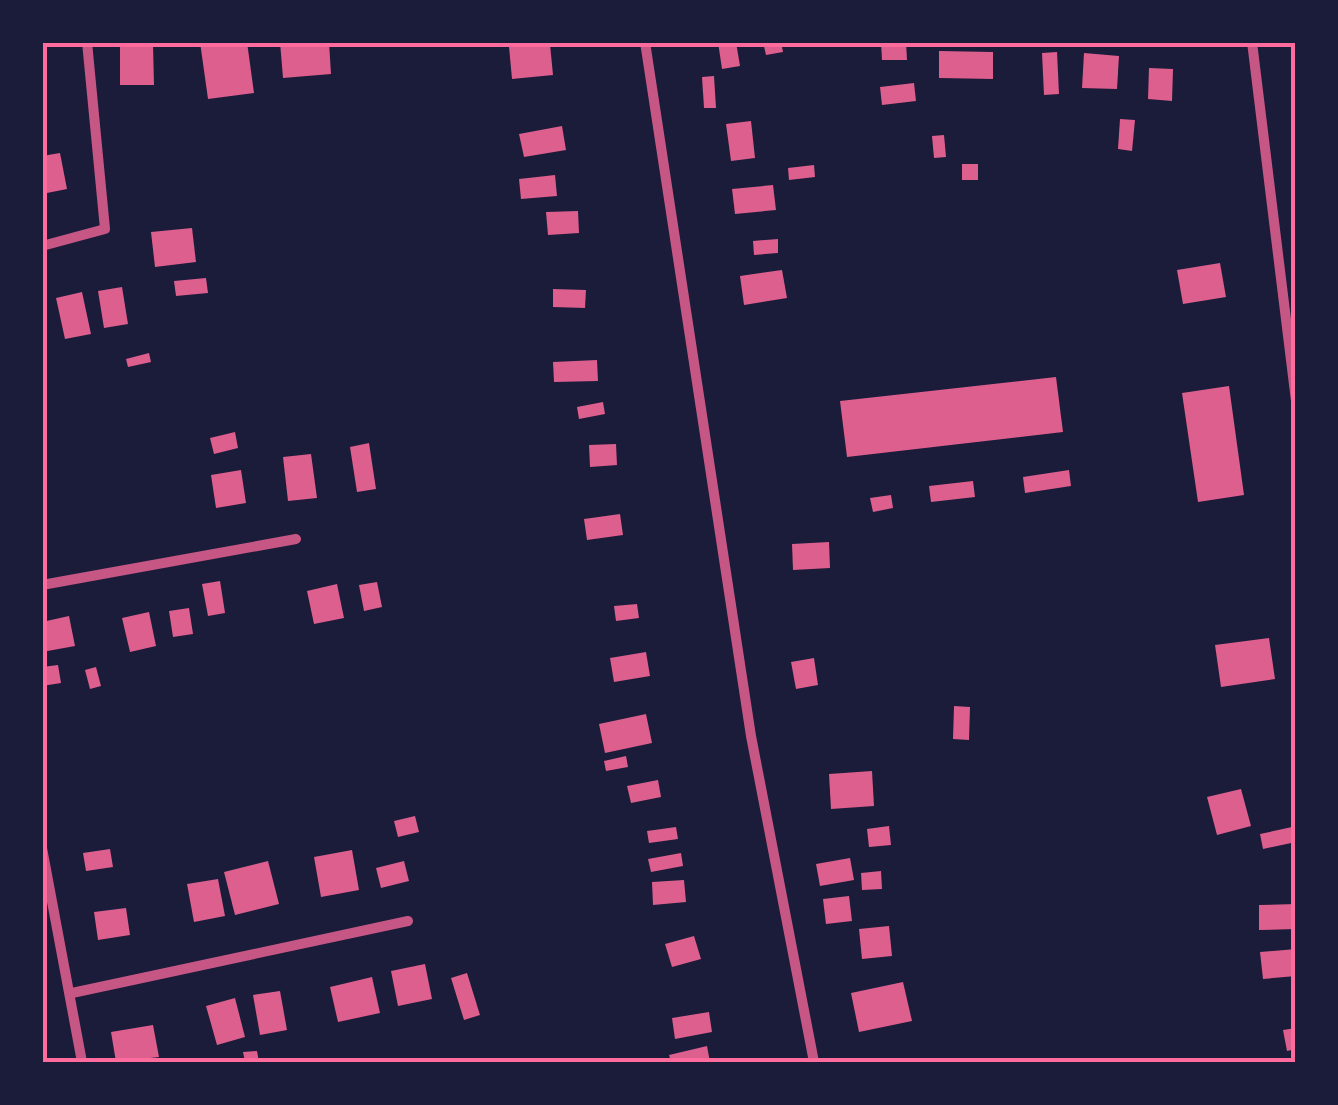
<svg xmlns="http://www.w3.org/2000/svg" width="1338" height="1105" viewBox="0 0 1338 1105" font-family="'Alegreya Sans',sans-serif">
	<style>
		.building { fill: #dd5f8e }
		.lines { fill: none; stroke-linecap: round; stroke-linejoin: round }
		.minor { stroke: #c65784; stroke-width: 10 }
		.neatline { fill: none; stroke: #ff6b9d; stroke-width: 4 }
	</style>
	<rect width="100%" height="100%" fill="#1b1b3a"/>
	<g class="building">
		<path d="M200,42H247L254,93L208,99Z"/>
		<path d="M280,42H329L331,74L283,78Z"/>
		<path d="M718,42H736L740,66L722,69Z"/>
		<path d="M763,42H781L783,52L766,55Z"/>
		<path d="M881,42H906L907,60H882Z"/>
		<path d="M120,44H153L154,85H120Z"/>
		<path d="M550,44L553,75L512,79L509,47Z"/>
		<path d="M939,51L993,52V79L939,78Z"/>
		<path d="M1057,52L1059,94L1044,95L1042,53Z"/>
		<path d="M1084,53L1119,56L1117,89L1082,88Z"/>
		<path d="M1149,68L1173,69L1172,101L1148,99Z"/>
		<path d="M714,76L716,108H704L702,77Z"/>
		<path d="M914,83L916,101L882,105L880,87Z"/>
		<path d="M1120,119L1135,120L1132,151L1118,149Z"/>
		<path d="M751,121L755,158L731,161L726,124Z"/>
		<path d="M562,126L566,150L524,157L519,134Z"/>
		<path d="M944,135L946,157L934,158L932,136Z"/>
		<path d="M60,153L67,189L42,194V156Z"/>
		<rect x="962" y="164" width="16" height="16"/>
		<path d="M814,165L815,177L789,180L788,168Z"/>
		<path d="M555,175L557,196L521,199L519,179Z"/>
		<path d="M773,185L776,210L735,214L732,189Z"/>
		<path d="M578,211L579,233L548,235L546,212Z"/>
		<path d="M192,228L196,262L155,267L151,232Z"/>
		<path d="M778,239V253L754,255L753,241Z"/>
		<path d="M1220,263L1226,297L1183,304L1177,270Z"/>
		<path d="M782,270L787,298L744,305L740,276Z"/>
		<path d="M206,278L208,293L176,296L174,281Z"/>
		<path d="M122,287L128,324L104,328L98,291Z"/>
		<path d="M553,289L586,290L585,308L553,307Z"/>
		<path d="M82,292L91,334L65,339L56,298Z"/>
		<path d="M149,353L151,362L128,367L126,359Z"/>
		<path d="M597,360L598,381L554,382L553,362Z"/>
		<path d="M1056,377L1063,432L847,457L840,401Z"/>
		<path d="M1229,386L1244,495L1198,502L1182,393Z"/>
		<path d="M603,402L605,414L579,419L577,407Z"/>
		<path d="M235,432L238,448L214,454L210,438Z"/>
		<path d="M369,443L376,489L357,492L350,447Z"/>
		<path d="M616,444L617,465L590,467L589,445Z"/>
		<path d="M311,454L317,498L288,501L283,457Z"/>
		<path d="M241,470L246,503L216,508L211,475Z"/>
		<path d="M1069,470L1071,486L1025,493L1023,477Z"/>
		<path d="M973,481L975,497L931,502L929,486Z"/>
		<path d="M891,495L893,508L873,512L870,498Z"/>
		<path d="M620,514L623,535L587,540L584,519Z"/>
		<path d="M829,542L830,568L793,570L792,544Z"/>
		<path d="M220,581L225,613L208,616L202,584Z"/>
		<path d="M377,582L382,607L364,611L359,585Z"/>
		<path d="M337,584L344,618L314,624L307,591Z"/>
		<path d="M637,604L639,618L616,621L614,606Z"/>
		<path d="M189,608L193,634L173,637L169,611Z"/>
		<path d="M149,612L156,646L130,652L122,618Z"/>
		<path d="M69,616L75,646L42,652V622Z"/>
		<path d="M1269,638L1275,679L1221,687L1215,645Z"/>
		<path d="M646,652L650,676L614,682L610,658Z"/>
		<path d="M814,658L818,685L796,689L791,662Z"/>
		<path d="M58,665L61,683L42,686V667Z"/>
		<path d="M96,667L101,686L90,689L85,670Z"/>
		<path d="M954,706L970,707L969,740L953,739Z"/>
		<path d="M646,714L652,743L605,753L599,724Z"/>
		<path d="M626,756L628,767L606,771L604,761Z"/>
		<path d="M872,771L874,806L831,809L829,774Z"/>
		<path d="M658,780L661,797L631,803L627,786Z"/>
		<path d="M1241,789L1251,826L1217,835L1207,797Z"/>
		<path d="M415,816L419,832L398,837L394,821Z"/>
		<path d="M889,826L891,845L869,847L867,829Z"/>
		<path d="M676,827L678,839L649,843L647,831Z"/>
		<path d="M1292,827L1296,842L1263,849L1260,834Z"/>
		<path d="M110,849L113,867L86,871L83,853Z"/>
		<path d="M352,850L359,890L321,897L314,857Z"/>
		<path d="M681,853L683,866L651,872L648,859Z"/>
		<path d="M850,858L854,880L820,886L816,864Z"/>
		<path d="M268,861L279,904L235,915L224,872Z"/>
		<path d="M404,861L409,881L381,888L376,868Z"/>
		<path d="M881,871L882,889L862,890L861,873Z"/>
		<path d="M218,879L225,916L194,922L187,884Z"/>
		<path d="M684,880L686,902L653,905L652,882Z"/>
		<path d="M849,896L852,921L826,924L823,899Z"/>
		<path d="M1296,904V929L1259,930V905Z"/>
		<path d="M126,908L130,935L98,940L94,912Z"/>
		<path d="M889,926L892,956L862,959L859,929Z"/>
		<path d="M694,936L701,959L672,967L665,944Z"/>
		<path d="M1296,949V976L1263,979L1260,952Z"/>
		<path d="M425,964L432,999L398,1006L391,971Z"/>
		<path d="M467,973L480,1015L464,1020L451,978Z"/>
		<path d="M372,977L380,1013L338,1022L330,987Z"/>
		<path d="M903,982L912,1021L859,1032L851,993Z"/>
		<path d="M280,991L287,1030L260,1035L253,995Z"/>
		<path d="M235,998L245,1037L217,1045L206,1006Z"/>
		<path d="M709,1012L712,1032L675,1039L672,1018Z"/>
		<path d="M153,1025L159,1057L116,1062L111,1032Z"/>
		<path d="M1296,1028V1049L1287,1051L1283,1030Z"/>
		<path d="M707,1046L710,1062H671L669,1055Z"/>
		<path d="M257,1051L259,1062H245L243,1052Z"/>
	</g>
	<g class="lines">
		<g class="minor">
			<path d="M645,42L751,736L814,1062"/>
			<path d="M1252,42L1296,401"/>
			<path d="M42,246L105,229L87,42"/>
			<path d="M42,585L296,539"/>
			<path d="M42,848L82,1062"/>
			<path d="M72,993L408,921"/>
		</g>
	</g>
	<rect width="1338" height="1105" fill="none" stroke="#1b1b3a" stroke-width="90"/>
	<rect x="45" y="45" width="1248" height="1015" class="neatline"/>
</svg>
